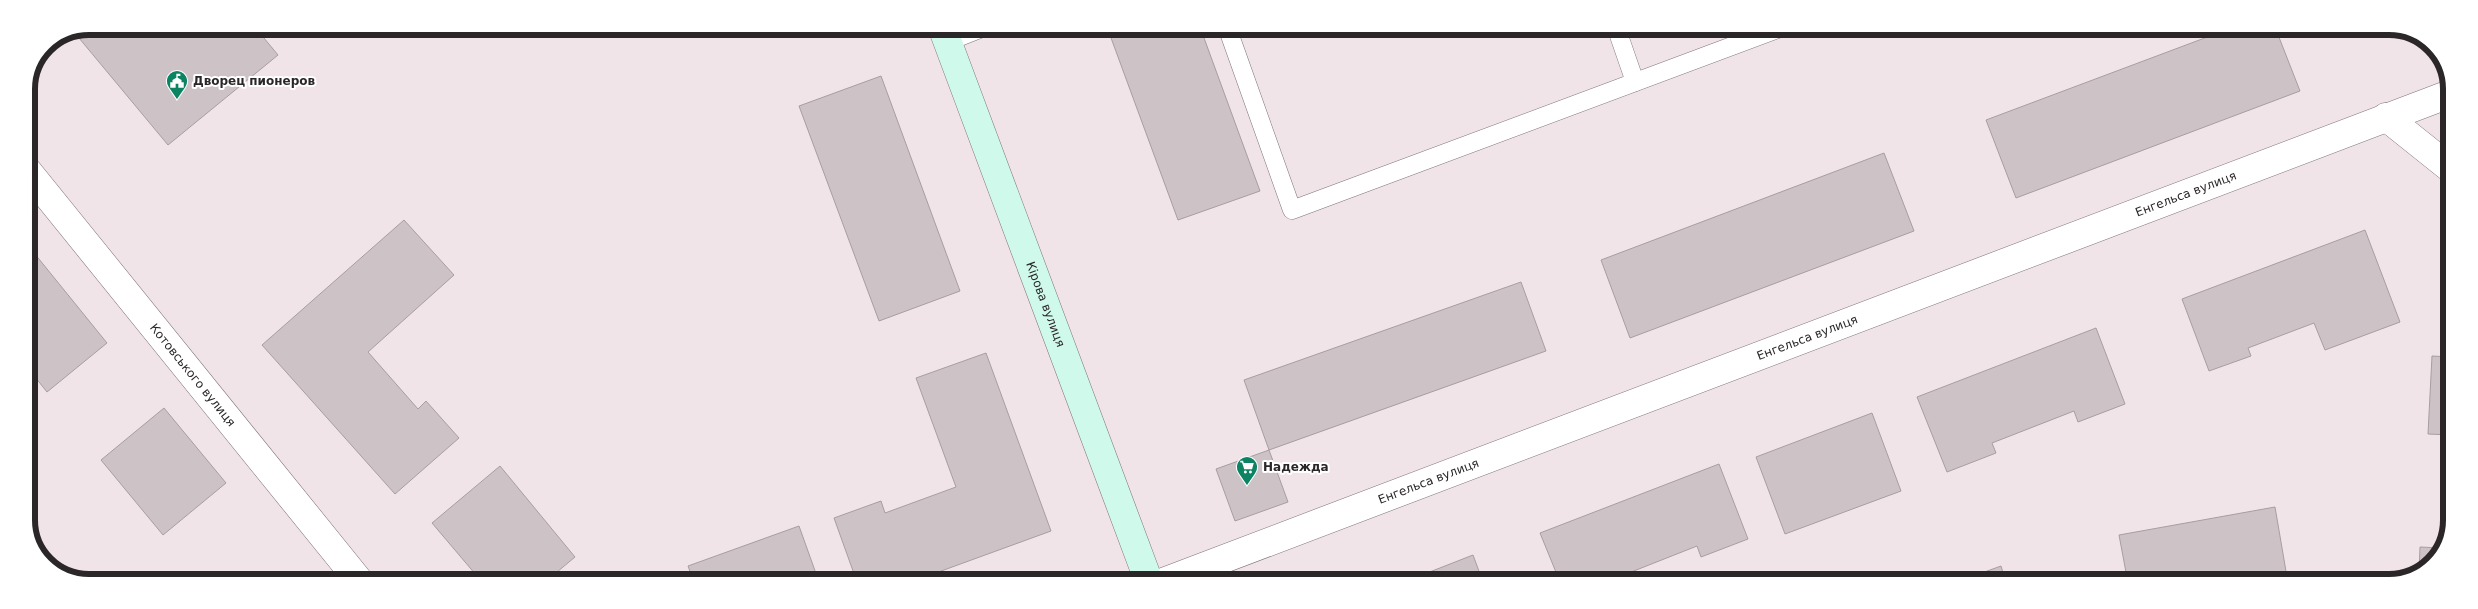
<svg xmlns="http://www.w3.org/2000/svg" width="2478" height="609" viewBox="0 0 2478 609" font-family="'DejaVu Sans',sans-serif">
	<style>
		.building { fill: #cdc2c5; stroke: #a89da0 }
		.lines { fill: none; stroke-linecap: round; stroke-linejoin: round }
		.lane-casing { stroke: #7e7376; stroke-width: 19 }
		.street-casing { stroke: #7e7376; stroke-width: 29 }
		.secondary-casing { stroke: #7e7376; stroke-width: 29 }
		.lane { stroke: #fff; stroke-width: 18 }
		.street { stroke: #fff; stroke-width: 28 }
		.secondary { stroke: #cff9eb; stroke-width: 28 }
		.labels { text-anchor: middle; stroke-width: 4; stroke-linejoin: round; paint-order: stroke }
		.poi-label { font-size: 12px; font-weight: bold; fill: #2b2728; stroke: #fff; text-anchor: start }
		.street-label { font-size: 12px; fill: #2b2728; stroke: #fff }
		.rim { fill: none; stroke: #2b2728; stroke-width: 6 }
	</style>
	<rect width="100%" height="100%" fill="#f0e4e8"/>
	<g class="building">
		<path d="M89,26H254L278,55L168,145L74,32Z"/>
		<path d="M1107,27H1200L1260,191L1178,220Z"/>
		<path d="M2234,27H2275L2300,91L2016,198L1986,120Z"/>
		<path d="M881,76L960,291L879,321L799,106Z"/>
		<path d="M1884,153L1914,231L1630,338L1601,260Z"/>
		<path d="M404,220L454,275L368,352L418,409L426,401L459,438L395,494L262,345Z"/>
		<path d="M2365,230L2400,322L2325,350L2314,323L2248,348L2251,356L2209,371L2182,299Z"/>
		<path d="M26,243L107,343L47,392L27,367Z"/>
		<path d="M1521,282L1546,351L1269,450L1244,380Z"/>
		<path d="M2096,328L2125,404L2078,422L2074,411L1992,443L1996,453L1947,472L1917,397Z"/>
		<path d="M986,353L1051,531L911,582H857L834,518L881,501L885,513L956,487L916,378Z"/>
		<path d="M2432,356L2451,357V435L2428,434Z"/>
		<path d="M164,408L226,483L163,535L101,460Z"/>
		<path d="M1872,413L1901,491L1785,534L1756,457Z"/>
		<path d="M1269,450L1288,502L1235,521L1216,469Z"/>
		<path d="M1719,464L1748,539L1701,557L1697,546L1616,578L1617,582H1560L1540,533Z"/>
		<path d="M500,466L575,557L545,582H482L432,523Z"/>
		<path d="M2275,507L2288,583H2128L2119,535Z"/>
		<path d="M799,526L819,582H694L688,566Z"/>
		<path d="M2420,547L2441,548L2427,570L2419,573Z"/>
		<path d="M1473,555L1483,582H1404Z"/>
		<path d="M2001,566L2006,583H1954Z"/>
	</g>
	<g class="lines">
		<g class="lane-casing">
			<g id="lane">
				<path d="M1227,27L1292,210L1783,27"/>
				<path d="M1616,27L1635,82"/>
				<path d="M947,42L985,27"/>
			</g>
		</g>
		<g class="street-casing">
			<g id="street">
				<path d="M2386,117L2451,169"/>
				<path id="s1" d="M26,169L360,582"/>
				<path id="s2" d="M1163,582L2452,93"/>
			</g>
		</g>
		<g class="secondary-casing">
			<g id="secondary">
				<path id="s3" d="M942,27L1149,582"/>
			</g>
		</g>
		<use href="#lane" class="lane"/>
		<use href="#street" class="street"/>
		<use href="#secondary" class="secondary"/>
	</g>
	<defs>
		<g id="civic-pin" transform="scale(1.125)"><path d="M0 17L-7.5 6A9.5 9.5 0 1 1 7.5 6Z" fill="#0c8464" stroke="#fff"/><path d="M-.6-6.5H3V-4.5H.6V-3L4-1V1h2V6H-6V1h2V-1L-.6-3ZM-1.2 2.5V6h2.4V2.5Z" fill="#fff"/></g>
		<g id="supermarket-pin" transform="scale(1.125)"><path d="M0 17L-7.5 6A9.5 9.5 0 1 1 7.5 6Z" fill="#0c8464" stroke="#fff"/><path d="M-6-5.5h2.5l.6 2H6L4.5 2H-2.5L-4.4-4H-6ZM-1.5 3.2a1.3 1.3 0 1 0 .1 0ZM3 3.2a1.3 1.3 0 1 0 .1 0Z" fill="#fff"/></g>
	</defs>
	<g fill-rule="evenodd">
		<use href="#civic-pin" x="177" y="81"/>
		<use href="#supermarket-pin" x="1247" y="467"/>
	</g>
	<g class="labels">
		<g class="poi-label">
			<text x="193" y="85">Дворец пионеров</text>
			<text x="1263" y="471">Надежда</text>
		</g>
		<g class="street-label">
			<text dy="4" stroke="none"><textPath href="#s2" startOffset="1094">Енгельса вулиця</textPath></text>
			<text dy="4" stroke="none"><textPath href="#s3" startOffset="296">Кірова вулиця</textPath></text>
			<text dy="4" stroke="none"><textPath href="#s2" startOffset="689">Енгельса вулиця</textPath></text>
			<text dy="4" stroke="none"><textPath href="#s1" startOffset="265">Котовського вулиця</textPath></text>
			<text dy="4" stroke="none"><textPath href="#s2" startOffset="284">Енгельса вулиця</textPath></text>
		</g>
	</g>
	<path d="M0 0H2478V609H0ZM89 35H2389A54 54 0 0 1 2443 89V520A54 54 0 0 1 2389 574H89A54 54 0 0 1 35 520V89A54 54 0 0 1 89 35Z" fill="#fff" fill-rule="evenodd"/>
	<path class="rim" d="M89 35H2389A54 54 0 0 1 2443 89V520A54 54 0 0 1 2389 574H89A54 54 0 0 1 35 520V89A54 54 0 0 1 89 35Z"/>
</svg>
